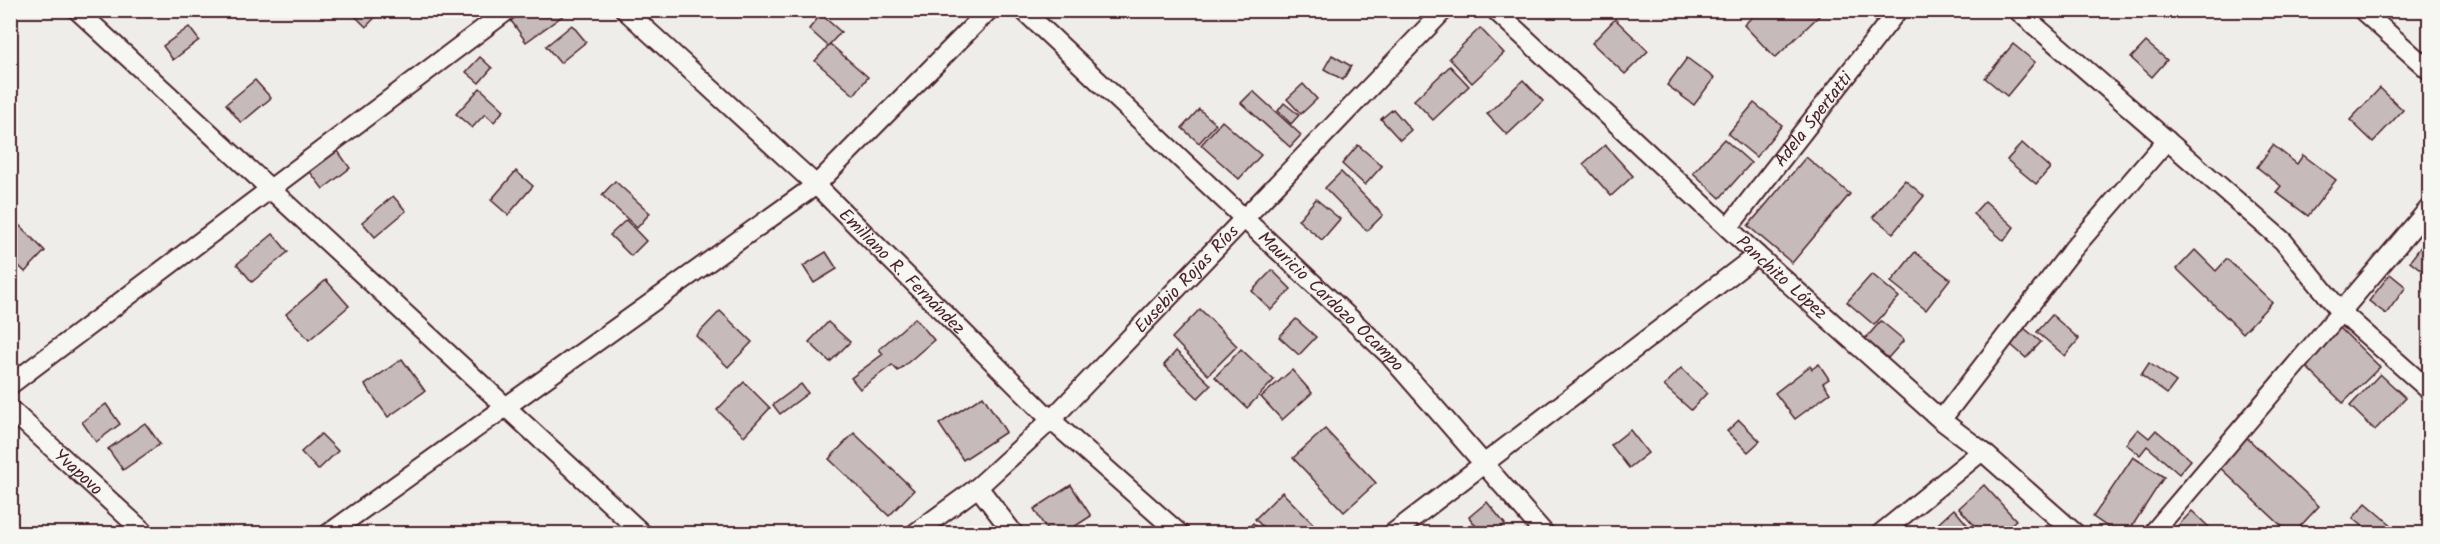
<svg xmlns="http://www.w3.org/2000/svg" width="2440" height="544" viewBox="0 0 2440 544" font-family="Kalam,sans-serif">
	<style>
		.building { fill: #c6babb; stroke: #4a1f2b; stroke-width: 1.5 }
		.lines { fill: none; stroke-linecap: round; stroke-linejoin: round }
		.minor-casing { stroke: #4a1f2b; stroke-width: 22 }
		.minor { stroke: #f6f6f2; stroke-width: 18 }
		.labels { text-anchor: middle; stroke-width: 6; stroke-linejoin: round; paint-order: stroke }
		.street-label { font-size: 18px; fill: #4a1f2b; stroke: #f6f6f2 }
	</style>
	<rect width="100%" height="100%" fill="#efedea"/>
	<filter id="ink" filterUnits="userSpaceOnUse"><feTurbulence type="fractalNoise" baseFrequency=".0167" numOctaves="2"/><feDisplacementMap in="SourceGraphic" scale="12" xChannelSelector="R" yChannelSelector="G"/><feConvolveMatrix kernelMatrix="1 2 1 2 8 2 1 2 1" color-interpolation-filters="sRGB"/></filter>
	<g filter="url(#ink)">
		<g class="building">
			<path d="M349,10H382L366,27Z"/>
			<path d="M513,10H567L568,12L526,42L507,15Z"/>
			<path d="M812,10H832L824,17L841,32L828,46L809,29L818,18Z"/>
			<path d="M1759,10H1818L1821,14L1775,58L1744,25Z"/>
			<path d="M1615,19L1648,51L1625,74L1592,43Z"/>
			<path d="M572,25L586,42L560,63L546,46Z"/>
			<path d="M189,27L199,40L173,60L163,46Z"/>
			<path d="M1480,28L1504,53L1472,83L1449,58Z"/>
			<path d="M2146,42L2167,60L2152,77L2131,58Z"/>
			<path d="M830,44L868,77L854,95L815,61Z"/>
			<path d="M2013,44L2035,62L2007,96L1985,78Z"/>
			<path d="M1332,55L1351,66L1343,80L1324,69Z"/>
			<path d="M480,57L492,68L479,83L466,72Z"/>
			<path d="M1687,58L1714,78L1694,105L1667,85Z"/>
			<path d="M1450,66L1469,86L1433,120L1414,100Z"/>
			<path d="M255,80L271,98L241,123L226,104Z"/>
			<path d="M1523,80L1543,101L1507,135L1487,114Z"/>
			<path d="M1303,84L1317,99L1301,114L1287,99Z"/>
			<path d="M480,88L504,110L494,122L485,114L472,128L456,114Z"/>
			<path d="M2380,88L2403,110L2373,142L2350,120Z"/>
			<path d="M1253,91L1301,135L1290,147L1241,103Z"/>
			<path d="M1284,103L1299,115L1291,124L1278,111Z"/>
			<path d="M1754,103L1782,125L1756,157L1728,134Z"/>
			<path d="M1199,109L1216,124L1199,143L1182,128Z"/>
			<path d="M1393,109L1411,130L1400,140L1381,119Z"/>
			<path d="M1222,121L1261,155L1239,179L1201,145Z"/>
			<path d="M1724,139L1751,163L1720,198L1693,173Z"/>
			<path d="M2022,143L2050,168L2036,184L2007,160Z"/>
			<path d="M1358,145L1382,166L1365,185L1342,164Z"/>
			<path d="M1605,145L1633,176L1611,196L1583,164Z"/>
			<path d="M2273,145L2297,164L2303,155L2336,180L2308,216L2276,192L2281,186L2257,167Z"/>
			<path d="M335,147L350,168L323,189L307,168Z"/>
			<path d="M1806,157L1850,194L1792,263L1748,226Z"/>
			<path d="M516,171L533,186L508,215L491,200Z"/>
			<path d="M1341,172L1383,215L1367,231L1325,188Z"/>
			<path d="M1905,180L1924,196L1893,233L1873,217Z"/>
			<path d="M615,181L650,213L637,228L602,195Z"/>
			<path d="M393,196L406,211L375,237L362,222Z"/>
			<path d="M1316,199L1340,219L1322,240L1298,220Z"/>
			<path d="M1985,201L2014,227L2004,241L1973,214Z"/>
			<path d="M626,220L646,241L631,256L610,235Z"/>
			<path d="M18,224L45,251L25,272L10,257V232Z"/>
			<path d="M273,234L288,252L252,282L237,264Z"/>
			<path d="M2429,236L2430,264L2424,272L2410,261Z"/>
			<path d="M2195,250L2216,271L2227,259L2272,302L2243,333L2177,269Z"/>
			<path d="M826,252L837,269L814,283L803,266Z"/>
			<path d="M1915,252L1950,279L1926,310L1891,282Z"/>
			<path d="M1272,270L1291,289L1271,310L1252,291Z"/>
			<path d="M1872,274L1899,297L1874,325L1847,302Z"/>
			<path d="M2390,274L2406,287L2386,314L2369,301Z"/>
			<path d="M326,280L349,306L309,340L286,314Z"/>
			<path d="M1200,309L1237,346L1208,375L1172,338Z"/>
			<path d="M720,311L752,342L728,367L696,336Z"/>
			<path d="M2052,315L2079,339L2065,356L2037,332Z"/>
			<path d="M915,318L934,340L898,371L892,365L860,389L851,378L883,354L879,349Z"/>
			<path d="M1296,319L1316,337L1299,355L1279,337Z"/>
			<path d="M1881,321L1904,340L1888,358L1865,339Z"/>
			<path d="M828,322L850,342L830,362L809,342Z"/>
			<path d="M2338,326L2380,367L2343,403L2302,363Z"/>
			<path d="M2024,328L2041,342L2026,358L2010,344Z"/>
			<path d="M1241,349L1274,380L1247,408L1215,377Z"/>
			<path d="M1176,351L1211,385L1198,398L1164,365Z"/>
			<path d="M402,359L425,391L388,417L365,385Z"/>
			<path d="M2149,363L2176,382L2167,394L2141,375Z"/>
			<path d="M1819,364L1829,379L1823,383L1830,393L1795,419L1775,393L1810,366L1812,369Z"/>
			<path d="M1681,368L1707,393L1691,410L1664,386Z"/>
			<path d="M1292,370L1312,393L1282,420L1261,397Z"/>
			<path d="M2380,374L2406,398L2375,430L2350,406Z"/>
			<path d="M744,382L770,408L744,436L717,410Z"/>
			<path d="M801,384L808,393L780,414L773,405Z"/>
			<path d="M983,396L1006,432L963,460L939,424Z"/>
			<path d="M106,404L120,424L96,442L82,422Z"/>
			<path d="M1739,420L1760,441L1748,452L1727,431Z"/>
			<path d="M145,423L160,444L123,470L108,449Z"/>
			<path d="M1325,429L1376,483L1344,512L1293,458Z"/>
			<path d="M2138,429L2149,438L2156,430L2191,460L2179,474L2147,446L2140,455L2126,444Z"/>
			<path d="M1630,430L1648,453L1629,468L1611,445Z"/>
			<path d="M854,433L914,490L889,516L829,459Z"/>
			<path d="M2242,433L2319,506L2293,534H2290L2214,462Z"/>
			<path d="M321,434L338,451L318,470L301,452Z"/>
			<path d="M2133,457L2164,477L2127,534H2118L2093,517Z"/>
			<path d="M1071,485L1091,516L1063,534H1049L1034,509Z"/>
			<path d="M1984,485L2016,520L2000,534H1982L1959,508Z"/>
			<path d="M1282,492L1323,534H1270L1255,519Z"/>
			<path d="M1487,502L1505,524L1493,534H1482L1469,517Z"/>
			<path d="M2366,503L2394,527L2388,534H2372L2353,518Z"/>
			<path d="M1954,509L1971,529L1966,534H1927Z"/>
			<path d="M2192,511L2209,527L2203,534H2170Z"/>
			<path d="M1253,523L1263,534H1243Z"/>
		</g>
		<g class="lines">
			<g class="minor-casing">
				<g id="minor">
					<path d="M77,10L643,534"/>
					<path id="s1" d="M625,10L816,185L1051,420L1180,534"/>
					<path id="s2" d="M1023,10L1389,355L1545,534"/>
					<path id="s3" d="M1495,10L1757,255L1941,420L1982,451L2076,534"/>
					<path d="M2017,10L2283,241L2341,312L2430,391"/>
					<path d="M2362,10L2430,71"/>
					<path id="s4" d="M1728,228L1898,10"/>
					<path d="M10,385L508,10"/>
					<path id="s5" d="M10,409L146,534"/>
					<path d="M1941,420L2073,249L2167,140"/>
					<path d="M978,487L1014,534"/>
					<path d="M328,534L816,185L989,10"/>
					<path id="s6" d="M914,534L978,487L1051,420L1444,10"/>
					<path d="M1392,534L1757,255"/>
					<path d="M1880,534L1982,451"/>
					<path d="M2152,534L2430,207"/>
				</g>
			</g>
			<use href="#minor" class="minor"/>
		</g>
	</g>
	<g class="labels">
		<g class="street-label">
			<text dy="6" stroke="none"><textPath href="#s4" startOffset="138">Adela Spertatti</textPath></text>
			<text dy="6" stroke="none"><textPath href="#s1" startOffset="381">Emiliano R. Fernández</textPath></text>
			<text dy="6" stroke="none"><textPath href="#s3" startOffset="392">Panchito López</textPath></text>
			<text dy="6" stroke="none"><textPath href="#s6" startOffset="374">Eusebio Rojas Ríos</textPath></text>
			<text dy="6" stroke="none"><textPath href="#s2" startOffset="424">Mauricio Cardozo Ocampo</textPath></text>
			<text dy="6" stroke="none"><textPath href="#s5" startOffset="93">Yvapovo</textPath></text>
		</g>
	</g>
	<rect width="2440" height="544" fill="none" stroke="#f6f6f2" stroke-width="36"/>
	<rect x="18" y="18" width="2404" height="508" fill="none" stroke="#4a1f2b" stroke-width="2" filter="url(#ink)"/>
</svg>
